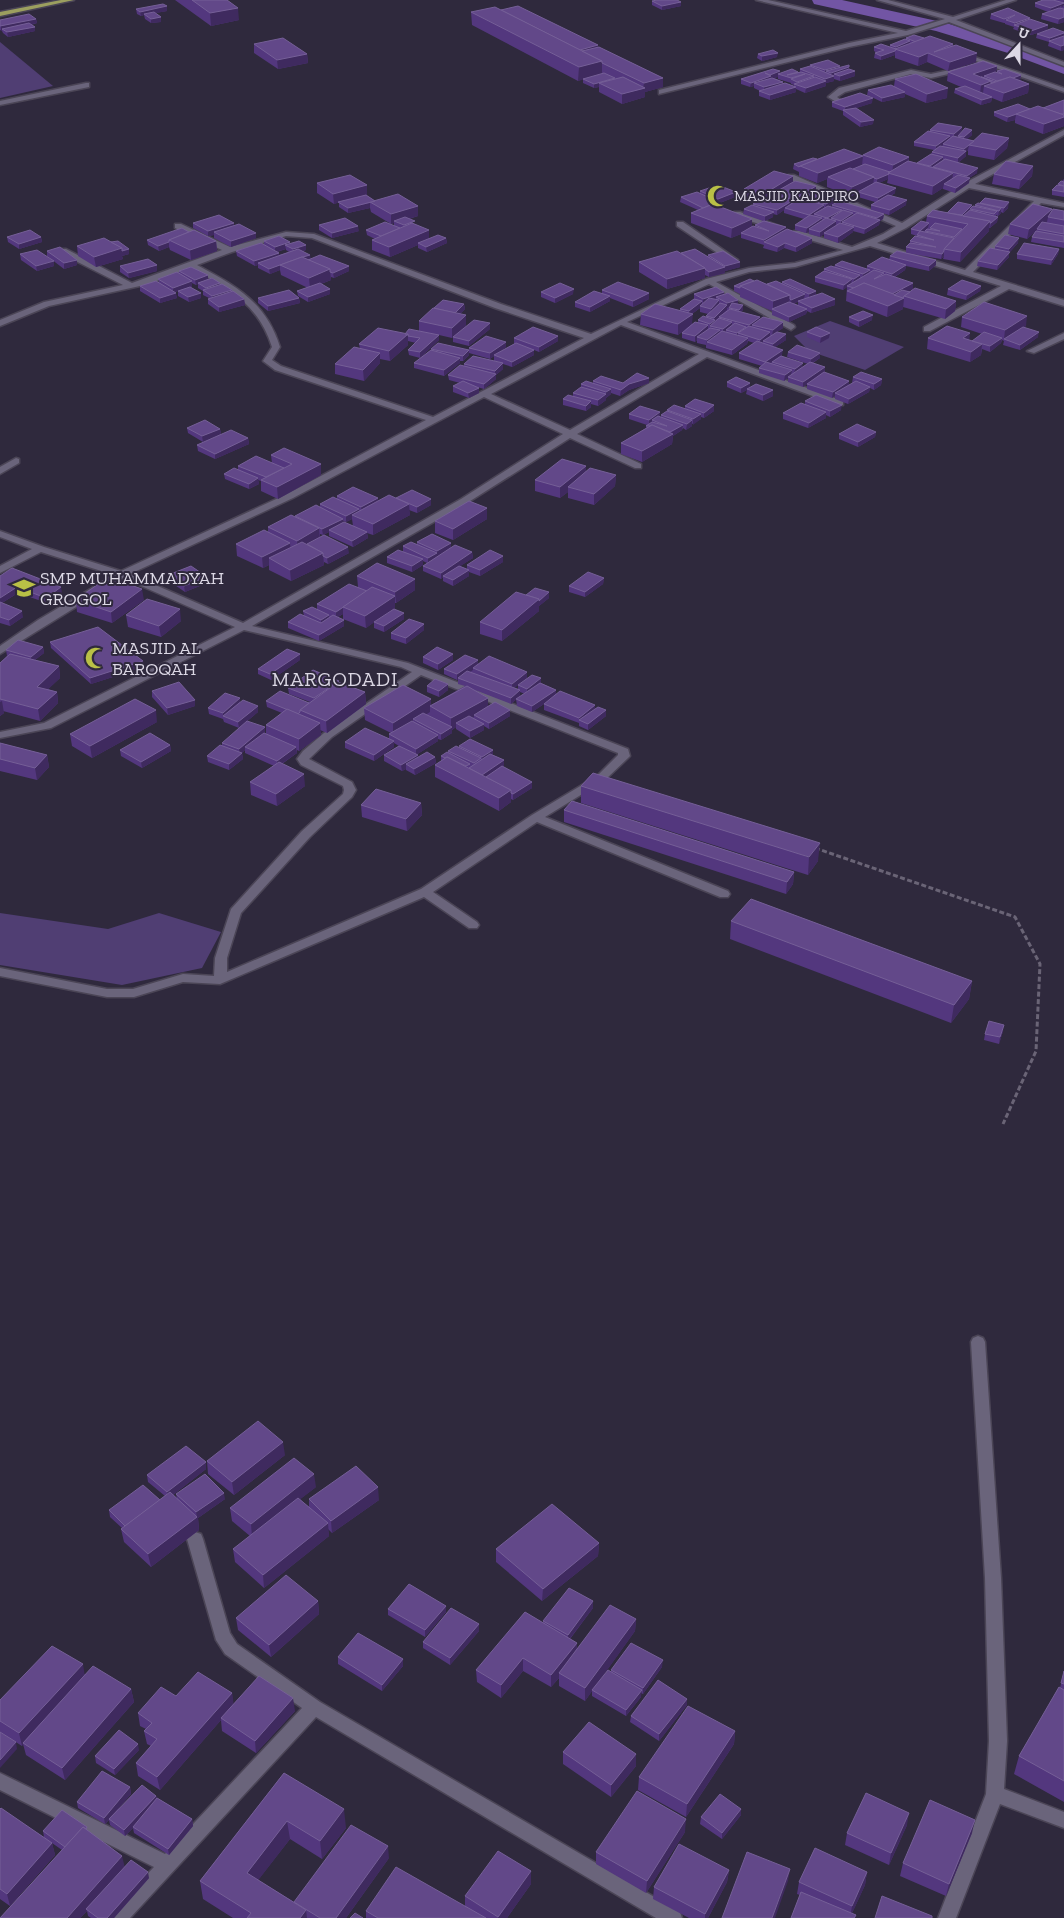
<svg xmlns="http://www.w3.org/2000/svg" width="1064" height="1918" viewBox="0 0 1064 1918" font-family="'Zilla Slab',serif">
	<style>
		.green { fill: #503e73 }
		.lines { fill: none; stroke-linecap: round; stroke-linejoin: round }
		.canal { fill: #7255a4; fill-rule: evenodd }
		.minor-casing { stroke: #4b4556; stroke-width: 3 }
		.major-casing { stroke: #4b4556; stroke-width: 3 }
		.path { stroke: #6a6476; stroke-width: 3; stroke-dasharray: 5 2.5; stroke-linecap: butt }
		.minor { fill: #6a647b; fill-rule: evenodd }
		.major { fill: #9c9f5f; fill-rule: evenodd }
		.wall { fill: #53377e; fill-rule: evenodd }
		.shaded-wall { fill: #3f2a5f }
		.building { fill: #624889; stroke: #755f97 }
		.labels { text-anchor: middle; stroke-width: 4; stroke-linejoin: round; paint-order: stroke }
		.far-poi-label { font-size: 15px; fill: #dcd8e5; stroke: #2f293d; text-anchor: start }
		.poi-label { font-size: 18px; fill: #dcd8e5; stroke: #2f293d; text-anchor: start }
		.quarter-label { font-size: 20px; letter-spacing: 1px; fill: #dcd8e5; stroke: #2f293d }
	</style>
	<rect width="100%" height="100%" fill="#2f293d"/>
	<g class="green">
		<path d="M0,42L53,86L0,98Z"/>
		<path d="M830,321L904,347L865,370L809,351L794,336Z"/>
		<path d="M0,913L108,929L159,913L221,932L202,968L122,985L0,965Z"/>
	</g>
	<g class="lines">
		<path class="canal" d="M812,0H842L946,23L1020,45L1064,63V74L1008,53L936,31L814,4Z"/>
		<g class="minor-casing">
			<g id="minor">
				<path d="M756,0H768L906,31L945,19L877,0H888L953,17L1006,0H1016L956,20L1064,62V66L949,22L908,35L849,47L659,94V90L849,43L898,33Z"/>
				<path d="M959,53H963L1064,88V92L959,55Z"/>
				<path d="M964,67L966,68V70L931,78L911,74L845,92L837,97L842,101L838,103L828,97L839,88L911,70L931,74Z"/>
				<path d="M86,83H89V87L0,105V101Z"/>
				<path d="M1064,130V135L975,184L1064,203V207L1041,203L973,272L1064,300V306L1009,289L930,331H924V327L1001,286L870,246L795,267L749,272L716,282L794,325L795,327L791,330L709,284L627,322L843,401V405H837L707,357L577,434L641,464V468H635L570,438L467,503L252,626L408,663L628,749L630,756L628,758L605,780L545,817L728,891L730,894L728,897H720L537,822L433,892L477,922L479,925L477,928H469L424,897L220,984L183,982L134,997H107L0,976V968L107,989H133L183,974L214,976L215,958L231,909L302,831L343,794L344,790L343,786L301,765L297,759L303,751L324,733L412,672L401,667L244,630L51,728L0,738V732L44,723L235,627L123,578L0,654V646L38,620L114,575L41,552L0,573V566L32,549L0,537V531L44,547L121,571L287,494L426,420L275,370L263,361L272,347C258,303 228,288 190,268L149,284L49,306L0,326V320L44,302L123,285L60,253V249H66L132,283L222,250L175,228V224H181L230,247L286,232L314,234L501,304L591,334L706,279L749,268L795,263L843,250L794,235V231H800L852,247L883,234L896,226L788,179V175H794L902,223L965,183ZM969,188L1034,201L965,270L877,243L906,228ZM286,236L312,238L495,308L584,338L433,417L281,366L272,360L280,347C266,302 236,286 197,265L232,252ZM621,325L699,354L570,430L491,394ZM484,397L563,434L461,499L243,623L130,574L293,498ZM421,675L618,753V755L597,776L532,815L421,889L227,972V958L241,913L310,837L352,797L356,790L352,782L309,759L332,737Z"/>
				<path d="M734,212H740L782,227L775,229L734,216Z"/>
				<path d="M677,222H683L738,260L731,262L677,226Z"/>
				<path d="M1064,333V339L1034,353L1027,351Z"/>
				<path d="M16,458L19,459V463L0,474V467Z"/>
				<path d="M978,1336L983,1338L985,1342L1001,1578L1007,1741L1004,1789L1064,1812V1828L1000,1804L956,1918H938L986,1794L989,1741L985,1578L971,1342L973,1338Z"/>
				<path d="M195,1532L201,1534L203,1539L230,1633L237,1644L320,1702L680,1912L682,1918H656L316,1717L130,1918H109L111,1912L154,1867L0,1790V1773L165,1854L302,1708L225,1654L216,1640L187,1539L189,1534Z"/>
			</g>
		</g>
		<g class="major-casing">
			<path id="major" d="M61,0H74L0,16V12Z"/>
		</g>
		<path class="path" d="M815,848L1015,917L1040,964L1036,1051L1003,1124"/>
		<use href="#minor" class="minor"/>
		<use href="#major" class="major"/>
	</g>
	<g class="wall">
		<path d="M175,0H227L239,20L211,26Z"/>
		<path d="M1043,0H1064L1063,5H1064V22L1058,24L1041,19L1042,14L1048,12L1035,7V3Z"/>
		<path d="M652,1L681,2V6L662,10L652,5Z"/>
		<path d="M136,9L167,11L155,13L161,17V22L151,23L145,19L144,15L141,16L137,14Z"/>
		<path d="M501,10L598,45V47L663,78V87L645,92V97L622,104L599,92V87L594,88L583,83V79L578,81L472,25L471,12Z"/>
		<path d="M991,14L1029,19L1048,25L1047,30L1031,35L1013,29L1014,27L1005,24V23H1004L990,19Z"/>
		<path d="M36,19L37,23L31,25L35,31L8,37L3,33L2,31L0,30V20Z"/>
		<path d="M1064,32V50L1061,51L1048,46L1049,42L1036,38L1037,34Z"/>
		<path d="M906,38H924L953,44V46L976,62L948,71L927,62L918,66L895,58V55L881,60L874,58L875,53H877L874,51V47H890V45L906,40Z"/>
		<path d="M254,44L307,54L308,63L278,69L254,53Z"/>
		<path d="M758,54L777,57L762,61L757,58Z"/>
		<path d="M810,65L840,67H849V69L855,76L840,81L834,79V81L826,83V86L805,93L796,89V92L770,100L759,96V91H760L754,88V86L750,87L741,84V79L780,73H798L800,72V69L810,66ZM778,77V79L791,83V84L794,85V86L782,83L783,82L774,78Z"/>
		<path d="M997,66L996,72H997V71L1021,75L1020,80L1029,84L1028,93L1002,102L992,98L991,102L981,105L954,93L955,89L961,87L947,81L948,72Z"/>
		<path d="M895,79L947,98L926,103L905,94V97L882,102L867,95L868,90L894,86Z"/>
		<path d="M1064,100V126L1043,134L1015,123V120L1007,122L994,116V112L1043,108Z"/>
		<path d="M832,102L872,103L856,108L873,124L860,127L843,115V111L832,107Z"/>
		<path d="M962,127L961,132L956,137H957L958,136L972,130V135L967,139L974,141L1009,138L1007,148L994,160L968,155V150L966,152V156L958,163L977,173L969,178V183L955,193L943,189V188L932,195L887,183L888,179L879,183L895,193L891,196L906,205L889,215L871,210V205L875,202L858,197V193L851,196L827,187V179L817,183L799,176V172L793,169L794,164L817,159L863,156V155L909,157V161L917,163L931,154L932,152L934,150L914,146V142L930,132V130Z"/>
		<path d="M1033,166L1032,176L1019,189L992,184L994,174Z"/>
		<path d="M793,176V182L816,191L814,192L836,198L835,203L830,206L832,207V205L884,214L883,219L880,221L879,225L864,234L853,231V232L838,243L824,238V234L820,237L809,234V232L806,233L795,230V225L804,219L784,213V210L777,215L773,214V217L765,221L786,227L785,230L812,243L796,252L784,248L777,252L763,248L764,245L741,238V234L731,238L691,223V213L698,210L680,202L681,197L700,193V191L736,192L735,197L720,203L723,208L752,226L755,227V225L763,221L743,214L744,209L753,205V204L755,202L744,199V189Z"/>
		<path d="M1064,179V197L1052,195V190L1062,181Z"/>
		<path d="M317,183L367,185V195H366L375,201L418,216L409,219L429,238H446L447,243L427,252L418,248V245L390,257L372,250V240L375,239L367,235L366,230L394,226V223L391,224L371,212L370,208L348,213L339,207V202L334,204L317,193Z"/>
		<path d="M980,203L1008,208L1003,213L1001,212V213L998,216L996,215V216L998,217L997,222L990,228H989V231L960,262L943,259L944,256L941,259L906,253V247L910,243V241L916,236H917L911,234V229L926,222L927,216L947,213L972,205L971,208L975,207V205L980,204Z"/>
		<path d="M1052,209L1051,212L1064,211V248L1031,242L1032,237L1035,232L1027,239L1008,234L1010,224Z"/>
		<path d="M193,223H234V226L256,238L231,247L214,238V235L208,236L193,228Z"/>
		<path d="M319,225L359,231L332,238L319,230Z"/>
		<path d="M189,232L216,241L217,251L191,260L170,250L169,247L159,251L148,245L147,240Z"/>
		<path d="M7,237H41L42,242L19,249L8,242Z"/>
		<path d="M264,241L290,242V243L306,250L303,251L310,259L349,266V271L334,278L331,277V280L321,284L330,289V294L308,302L298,296L297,291L308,288L281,275L280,270L270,274L258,268V265L255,266L237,256L236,251L264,245ZM286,249V250L289,252L279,255L277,252Z"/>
		<path d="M1018,243L1009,253V257L997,270L977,266L978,261L995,249V246Z"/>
		<path d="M77,246L129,254L122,256L123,259L96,267L78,256Z"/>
		<path d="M1059,249L1058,254L1051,265L1017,259V254Z"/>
		<path d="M47,251L77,265L64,269L47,256Z"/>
		<path d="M681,253L708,257V255L740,267L725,271V273L709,277L705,275V278L667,289L639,272V262Z"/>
		<path d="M20,254L54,266L37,271L21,260Z"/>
		<path d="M890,256L936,265L929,271L906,266L905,270L895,277L913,289L907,291L956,301L955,311L945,319L903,307V309L887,317L846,301L847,287L843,290L815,282V277L824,271V269L834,267L835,265L867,269V266L889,260Z"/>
		<path d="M157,265V271L129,278L120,272V266Z"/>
		<path d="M179,271L208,275V280L232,290V292L244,299L245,305L219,312L208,304V299L209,298L203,295V291L198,288V284L196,285L192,283V286L191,287L201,298L189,302L178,296V291L175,292L177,298L160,303L140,291V286L159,282L158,279L179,273Z"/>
		<path d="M754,281L767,284H782V282L816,295L835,299V305L811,313L807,311L806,314L789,322L772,315V311L740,297V294L734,291V286ZM798,302V305L794,303Z"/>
		<path d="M981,286L980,291L966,300L947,295L948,289Z"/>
		<path d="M602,290L649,293V299L633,307L610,298V301L590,312L575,307V302L602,293Z"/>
		<path d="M541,292L573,294L555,303L541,297Z"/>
		<path d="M694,294H724L738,300V304L743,310L741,312L760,317V319L783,328L777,332L786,340L775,347L782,355L781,356L802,367L808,364L787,357L788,352L820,358L813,363L825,373L849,381V385L854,383H852L853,377L882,379L881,385L874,390L870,388L869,392L848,404L835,399V396L832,398L807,389V384L803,387L788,382V378L784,381L759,373V368L762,366L739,359V353L754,343L748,341L747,344L732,355L706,348V345L697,343V340L695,342L682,338V333L686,329L678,335L640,325L641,314L680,311V309L694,299ZM700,308V312L708,314L706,316V317L698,320V322L692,324V314Z"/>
		<path d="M258,298H299L300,303L268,311L258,303Z"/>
		<path d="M464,304L465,309L460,314L466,315V326L454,336L490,329L469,346L453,342V337L452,338L439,335V340L420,358L409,355L408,350L416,343L408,341V345L390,361L380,359V363L364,381L335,374V364L360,349L359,344L405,334L419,331V321Z"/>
		<path d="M849,317L872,320L859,327L849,322Z"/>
		<path d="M962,317L1026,326L1024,327L1038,337L1020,350L1003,345L1004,341L1002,340L1001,343L990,352L982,349L981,355L970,362L927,349L928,338L972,341L982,334L961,327Z"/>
		<path d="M807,332L830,333L829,338L820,343L807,337Z"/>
		<path d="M514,338L558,341L539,352L534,350V355L512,367L503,364V369L496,375V379L484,389L477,387L479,388V393L469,398L453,392V386L460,383L449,380L448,375L464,366V364L499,362L494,361V356L490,359L469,353V348L506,342V347L496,354L514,344Z"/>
		<path d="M431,349L469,355L463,361H460V363L444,376L414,368V363L431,350Z"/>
		<path d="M593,381L623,383H649L629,390L620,396L611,393V394L606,398V400L598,406L591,404V407L586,411L563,405V399L573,396V393L581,387V384L593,383Z"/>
		<path d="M727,382L750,383V387L773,390V396L763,401L746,394L747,390L741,393L727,387Z"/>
		<path d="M805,401L841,410L830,417L826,415V418L808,428L783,419V413L805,404Z"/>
		<path d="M685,406L714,411L704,418L701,417V419L692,424V426L686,430L683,428L682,430L673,436L672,444L642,462L621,454V443L646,428V426L647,425L629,419V414L661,417V415L667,411V410L685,408Z"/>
		<path d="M187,428L220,429L221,434L203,442L188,433Z"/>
		<path d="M876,432L875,437L858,447L839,439V434Z"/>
		<path d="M248,438L249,444L215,459L198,451L197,445Z"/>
		<path d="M271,455L321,464V475L278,499L261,491V481L258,480L259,484L249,489L225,479L224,474L238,470V466L272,463Z"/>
		<path d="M586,471L616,475L615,486L594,505L568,498V492L560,498L535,491V480Z"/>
		<path d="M337,496L378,498V501L396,498L431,505L417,513L409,510L410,515L373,535L367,533L368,538L353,547L329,536V532L323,535L320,534V538L349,553L328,564L324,562V565L291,581L269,570V565L263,568L237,556L236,544L268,532V527L320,507V504L337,499ZM352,519L353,526L343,522V521L346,522Z"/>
		<path d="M487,508V519L453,540L435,533V521Z"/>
		<path d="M417,542L451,543V547L472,552L473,558L460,566L467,569V565L503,562L480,576L469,572V576L453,586L443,581V577L441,579L423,571V566L427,563L423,561V565L412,572L387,563V557L403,552V546L417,544Z"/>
		<path d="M168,575L207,583L185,592L169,581Z"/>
		<path d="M0,576L62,593L47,603L18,593L2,603L23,617L10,626L0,623Z"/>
		<path d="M357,576L415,590L396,603H395V608L377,620L404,619L384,632L374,628V622L366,628L343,619V614L338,617L344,626L319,641L288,628V622L304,616L303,611L317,609V604L358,587Z"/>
		<path d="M604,578L603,584L585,597L569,592V586Z"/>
		<path d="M526,595L549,598L539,606V611L502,641L480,634V622Z"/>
		<path d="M76,600H144L112,623L77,612Z"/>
		<path d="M126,615L181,621L161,637L128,627Z"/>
		<path d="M424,624V630L406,644L391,639V633Z"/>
		<path d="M50,642L144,667L91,684L51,648Z"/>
		<path d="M43,647L44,653L35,660L59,666L60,678L48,689L57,692L58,703L40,721L3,711L4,713L0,716V663L7,656L6,650Z"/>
		<path d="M423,657L453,660L438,670L423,663Z"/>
		<path d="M300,660L271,680L258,674V669Z"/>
		<path d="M478,660V664L527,672V678L514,688L518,690V685L541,683L556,690V694L595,705V709L606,710V716L588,730L579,726V723L544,710V704L532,712L517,706L516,699L525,694L520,692V696L511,704L475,690L488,698V706L510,716L489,729L484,726V730L470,738L456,729V727L452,730V733L441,740L438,739V741L416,755L418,758L435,757L436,763L415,775L406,770V769L402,771L384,761V755L399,746L394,743V747L374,761L345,748V742L389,739V734L391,733L365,720L364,708L431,699V705L465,686L458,684V680H457L444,674V669Z"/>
		<path d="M339,682L365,692L366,704L327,733L320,730L321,735L299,751L297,750V753L282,764L305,786L277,806L251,795L250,782L274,766L245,753V750L242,753L243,759L229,770L208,762L207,756L222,746V743L265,733H264L266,734V725L282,713L267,707L266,701L310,702L289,694L288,688Z"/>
		<path d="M448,684V690L439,697L427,692V686Z"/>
		<path d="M152,691L195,706L168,715L152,697Z"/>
		<path d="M208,708L258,712L239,728L224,722L223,719L209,714Z"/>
		<path d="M157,722L92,758L72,746L70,734Z"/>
		<path d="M0,743L47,755L49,767L37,780L0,771Z"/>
		<path d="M170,745L171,751L142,768L121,756L120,750Z"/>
		<path d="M459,746L493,750V755L504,760L503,767L532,788L513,800L511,799V802L499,811L435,777V765L441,761V756L448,753V751L459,748Z"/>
		<path d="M593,773L818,861L808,875L581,803V786Z"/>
		<path d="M572,801L794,872L793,884L786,894L564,822V810Z"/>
		<path d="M421,803L422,815L407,831L362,817L361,805Z"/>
		<path d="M731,921L972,981L969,999L951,1023L730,939Z"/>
		<path d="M1003,1031L999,1044L984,1040L985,1034Z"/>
		<path d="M285,1455L234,1495L208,1474L207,1461Z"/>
		<path d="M206,1462V1469L173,1495L177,1499L176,1494L225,1499L198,1518L199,1530L151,1567L124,1542L121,1529L122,1528L110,1517L109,1510L160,1500L165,1496L148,1482L147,1475Z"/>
		<path d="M316,1487L300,1499L309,1508V1499L379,1500L332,1533L328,1529L329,1536L264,1588L235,1562L233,1549L250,1536L232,1521L230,1508Z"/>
		<path d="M599,1543L598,1556L542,1601L496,1562V1549Z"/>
		<path d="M318,1601L319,1614L271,1657L238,1630L236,1618Z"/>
		<path d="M593,1601V1608L570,1639L577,1643V1649L636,1619L635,1631L599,1681L611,1672V1670L662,1667L643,1694L641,1693V1697L626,1716L592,1696V1691L585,1701L559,1686V1678L551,1687L523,1671L501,1698L477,1682L476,1670L543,1623V1621Z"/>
		<path d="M446,1606V1612L425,1637L388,1615V1609Z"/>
		<path d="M479,1624V1631L450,1665L423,1648V1642Z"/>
		<path d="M338,1657L403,1659V1666L382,1691L338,1664Z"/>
		<path d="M1064,1671V1802L1014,1774L1019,1756L1060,1688Z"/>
		<path d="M85,1674L131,1689L134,1702L65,1780L26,1755L23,1744L22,1746L0,1732V1700Z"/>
		<path d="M232,1693L233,1704L295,1711L256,1753L222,1731L221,1720L160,1790L138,1776L136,1763L151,1746L147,1744L144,1731L146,1729L140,1726L138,1713L176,1696Z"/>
		<path d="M687,1705L659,1741L630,1722L631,1716Z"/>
		<path d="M735,1731L734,1744L686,1817L638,1790L639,1777Z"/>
		<path d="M139,1750L115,1775L96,1763L95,1756Z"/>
		<path d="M563,1752L636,1766L611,1797L563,1764Z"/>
		<path d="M284,1773L346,1828L322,1859L290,1839L258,1880L294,1902L389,1858L346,1918H233L203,1899L200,1881Z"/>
		<path d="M130,1787L131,1794L118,1809L156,1796L157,1798L192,1819L193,1826L169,1855L134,1833L133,1828L125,1836L110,1825L109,1820L105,1824L78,1808L77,1802Z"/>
		<path d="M0,1809L44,1837L43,1831H88L125,1867L149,1878L114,1918H91L88,1916L87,1911L80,1918H0L62,1850L52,1843L55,1855L10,1906L0,1899Z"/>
		<path d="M741,1809V1815L722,1839L700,1824L701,1817Z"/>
		<path d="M907,1825L889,1865L845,1845L847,1833Z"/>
		<path d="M685,1832L646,1893L596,1864V1852Z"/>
		<path d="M972,1833L946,1896L900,1876L903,1863Z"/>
		<path d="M729,1870L727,1882L708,1918H689L653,1899L654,1887Z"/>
		<path d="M867,1872L865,1885L852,1913L856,1915L855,1918H791L800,1895L797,1894L799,1882Z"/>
		<path d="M531,1884L507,1918H366V1911L465,1906V1896Z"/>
	</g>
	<g class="shaded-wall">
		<path d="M681,2V6L662,10V6Z"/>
		<path d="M1064,3L1063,7L1060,6V9L1050,12L1051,8Z"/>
		<path d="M167,6V11L146,15L144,14V15L141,16L140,12Z"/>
		<path d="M238,8L239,20L211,26L210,13Z"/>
		<path d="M161,17V22L151,23V19Z"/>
		<path d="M1064,17V22L1058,24L1059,19Z"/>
		<path d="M1030,18L1029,22L1015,25V23Z"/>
		<path d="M36,19L37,23L4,30L2,29V31H1V26Z"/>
		<path d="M1048,25L1047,30L1031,35V31Z"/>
		<path d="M35,27V31L8,37L7,32Z"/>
		<path d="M1064,33V38L1050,42V38Z"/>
		<path d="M910,41V46L895,49L896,47Z"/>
		<path d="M598,45V55L578,50Z"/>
		<path d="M1064,45V50L1061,51V46Z"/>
		<path d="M895,49V55L881,60V56Z"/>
		<path d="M778,53L777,57L762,61V56Z"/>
		<path d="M928,53L927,62L918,66L919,57Z"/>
		<path d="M977,53L976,62L948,71L950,62Z"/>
		<path d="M307,54L308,63L278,69L277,60Z"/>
		<path d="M602,61V75L578,81L579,67Z"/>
		<path d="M840,66V70L849,67V71L834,74V76L830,77L831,73L826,71L825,75V70Z"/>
		<path d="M997,66L996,75L984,76L983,79L973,74Z"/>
		<path d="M780,71V75L778,74V77L771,79L754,83V86L750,87L751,83L770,77V75Z"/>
		<path d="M855,71V76L840,81V76Z"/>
		<path d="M1021,75L1020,80L1000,82Z"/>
		<path d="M834,76V81L826,83V86L805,93L806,88L824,82L825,79Z"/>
		<path d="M663,78V87L645,92V97L622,104V94L643,89L644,83Z"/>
		<path d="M991,81L990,88L984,86L983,93L980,94L981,85Z"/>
		<path d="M783,82L782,87L764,92V87Z"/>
		<path d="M599,83V87L594,88V84Z"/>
		<path d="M1029,84L1028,93L1002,102L1004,93Z"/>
		<path d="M796,87V92L770,100V95Z"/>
		<path d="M948,88L947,98L926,103L927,94Z"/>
		<path d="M905,92V97L882,102V98Z"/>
		<path d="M992,97L991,102L981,105L982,100Z"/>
		<path d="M873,98L872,103L845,112V107Z"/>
		<path d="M1064,114V126L1043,134L1044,124L1059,115Z"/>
		<path d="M1016,115L1015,120L1007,122L1008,117Z"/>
		<path d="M874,120L873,124L860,127L861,122Z"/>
		<path d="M962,127L961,132L954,139V134Z"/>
		<path d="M972,130V135L964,142V137Z"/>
		<path d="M950,136V140L943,144V145L936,151V146Z"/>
		<path d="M1009,138L1007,148L994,160L996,150Z"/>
		<path d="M969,145L968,150L966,152V156L958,163V158L964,153V149Z"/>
		<path d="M863,156L862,166L828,177L827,179L817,183L818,173Z"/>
		<path d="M909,157L908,167L892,175L893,165Z"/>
		<path d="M943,157V162L935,167L930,166Z"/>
		<path d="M1033,166L1032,176L1019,189L1021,180Z"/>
		<path d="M978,168L977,173L966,180L967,176Z"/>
		<path d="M953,173L952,182L944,184L943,188L932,195L933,186Z"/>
		<path d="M888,174V179L877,184V179Z"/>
		<path d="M793,176V186L772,194V199L764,204V194Z"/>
		<path d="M874,177L873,187L858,192V193L851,196L852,187Z"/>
		<path d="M970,178L969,183L955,193L956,188Z"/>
		<path d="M367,185V195L334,204L333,194Z"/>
		<path d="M816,186V191L804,198H802V200L793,205L794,200Z"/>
		<path d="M896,188L895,193L878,203V198Z"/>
		<path d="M736,192L735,197L717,204L718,199Z"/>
		<path d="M836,198L835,203L825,209L826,204Z"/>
		<path d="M907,200L906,205L889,215L890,210Z"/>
		<path d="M792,201L791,206L785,208L784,210L777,215V210Z"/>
		<path d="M1009,202L1008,208L1003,213L1004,208Z"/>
		<path d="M370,203V208L348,213V208Z"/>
		<path d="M824,205V210L814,214L813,217L808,220L809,215Z"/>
		<path d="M972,205L970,211L959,218Z"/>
		<path d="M418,206V216L397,222L394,221V223L391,224V214Z"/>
		<path d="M1001,208V213L998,216L999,211Z"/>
		<path d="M1052,209L1050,218L1048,217L1047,222L1038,229H1037V230L1027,239L1029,229Z"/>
		<path d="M842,210L841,215L831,218L830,221L827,223V218Z"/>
		<path d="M774,212L773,217L765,221V216Z"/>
		<path d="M853,213V218L842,222V225L840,226L841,221Z"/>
		<path d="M884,214L883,219L880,221L879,225L864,234L865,229L877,222V218Z"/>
		<path d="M998,217L997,222L990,228L991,223Z"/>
		<path d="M822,218V223L809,229V232L806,233L807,228Z"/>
		<path d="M752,219V229L741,233V234L731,238L732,228Z"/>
		<path d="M836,221V226L824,233V234L820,237V232Z"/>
		<path d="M990,221L989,231L960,262L961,252Z"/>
		<path d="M234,223V228L214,232V235L208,236V231Z"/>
		<path d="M929,223L928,228L919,236L920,231Z"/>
		<path d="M358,226L359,231L332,238V233Z"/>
		<path d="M786,227L785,232L764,243V240Z"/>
		<path d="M854,227L853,232L838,243V237Z"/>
		<path d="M429,230V240L418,243V245L390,257L389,247Z"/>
		<path d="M256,233V238L231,247V241Z"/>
		<path d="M41,237L42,242L19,249V244Z"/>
		<path d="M446,238L447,243L427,252L426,247Z"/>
		<path d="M812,238V243L796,252V247Z"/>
		<path d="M1019,238L1018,243L1009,253V257L997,270L998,265L1009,253V249Z"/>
		<path d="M216,241L217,251L191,260L190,250Z"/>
		<path d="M169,242V247L159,251L158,246Z"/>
		<path d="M290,242V247L285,245L286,249L275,252V247Z"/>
		<path d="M785,243L784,248L777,252L778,247Z"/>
		<path d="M306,245V250L293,254V249Z"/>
		<path d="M122,248L129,249V254L122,256L123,259L96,267L94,257Z"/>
		<path d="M1059,249L1058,254L1051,265L1052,260Z"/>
		<path d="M944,251V256L941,259L942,254Z"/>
		<path d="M279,253L280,258L258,263V265L255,266L254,261Z"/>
		<path d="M310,255L311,260L280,265Z"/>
		<path d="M77,260V265L64,269V263Z"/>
		<path d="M936,260V265L929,271V266Z"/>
		<path d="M54,261V266L37,271L36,266Z"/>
		<path d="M740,262V267L725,271V273L709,277V272L725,267V266Z"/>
		<path d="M157,265V271L129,278L128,273Z"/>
		<path d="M280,265V270L270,274L269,269Z"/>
		<path d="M906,265L905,270L891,279L892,274Z"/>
		<path d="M349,266V271L334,278L333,273Z"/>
		<path d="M705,268V278L667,289V279Z"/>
		<path d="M330,269L331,280L310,288L309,278Z"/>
		<path d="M870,270L869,275L862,279L863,274Z"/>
		<path d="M208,275V280L198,283V284L196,285L195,280Z"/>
		<path d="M860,275V280L853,284L854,279Z"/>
		<path d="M852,279L851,284L847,286V287L843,290L844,285Z"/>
		<path d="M192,281V286L173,293V288Z"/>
		<path d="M220,283L221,288L207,293L206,288Z"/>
		<path d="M913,283V289L894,298L890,295Z"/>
		<path d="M981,286L980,291L966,300L967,295Z"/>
		<path d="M330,289V294L308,302V297Z"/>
		<path d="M574,289L573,294L555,303V298Z"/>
		<path d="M232,290V295L213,301L212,296Z"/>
		<path d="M816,291V296L809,299V294Z"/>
		<path d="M724,292V298L716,297V300L703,304V299Z"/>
		<path d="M176,293L177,298L160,303V298Z"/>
		<path d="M201,293V298L189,302L188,297Z"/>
		<path d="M649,293V299L633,307V301Z"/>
		<path d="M805,294L804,299L790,305L791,300Z"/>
		<path d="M790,295L789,305L773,310V301Z"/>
		<path d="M610,296V301L590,312V307Z"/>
		<path d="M299,298L300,303L268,311V306Z"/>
		<path d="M904,298L903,309L887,317L888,306Z"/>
		<path d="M244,299L245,305L219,312V307Z"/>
		<path d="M835,299V305L811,313L812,308Z"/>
		<path d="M719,300V306L710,314L711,309Z"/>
		<path d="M738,300V305L727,308V310L710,326V329V324L714,321V318L726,306L727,303Z"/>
		<path d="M702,301V306H700V308L689,316V311Z"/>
		<path d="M956,301L955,311L945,319L946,309Z"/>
		<path d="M464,304L465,309L455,319V313Z"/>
		<path d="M743,305V310L739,315V310Z"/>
		<path d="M807,309L806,314L789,322V317Z"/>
		<path d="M693,314L692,324L678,335V324Z"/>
		<path d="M466,315V326L452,338V328Z"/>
		<path d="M873,315L872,320L859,327V321Z"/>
		<path d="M1027,316L1026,326L1006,340L1004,339L1005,330Z"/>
		<path d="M760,317V322L752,325V328L749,330V325Z"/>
		<path d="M732,322V327L726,330V332L723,334V329Z"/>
		<path d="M783,322V328L772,336L773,330Z"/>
		<path d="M490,323V329L469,346V341Z"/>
		<path d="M708,325V330L697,337V340L695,342V336Z"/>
		<path d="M746,327L745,332L738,333V337L737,338V333Z"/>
		<path d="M720,330L719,335L707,342L706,345L707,340Z"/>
		<path d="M770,332V338L763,341V343L760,345V340Z"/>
		<path d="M1039,332L1038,337L1020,350V345Z"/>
		<path d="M830,333L829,338L820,343L821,337Z"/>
		<path d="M970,333L969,344L963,338Z"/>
		<path d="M408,334V345L390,361L389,351Z"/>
		<path d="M786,334V340L772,349L773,344Z"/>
		<path d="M439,335V340L420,358V352Z"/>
		<path d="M558,336V341L539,352V347Z"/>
		<path d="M748,338L747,344L732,355V350Z"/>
		<path d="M1002,338L1001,343L990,352V346Z"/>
		<path d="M506,342V347L490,359V353Z"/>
		<path d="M982,344L981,355L970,362L971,352Z"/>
		<path d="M469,350V355L463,361V356Z"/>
		<path d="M534,350V355L512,367V362Z"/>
		<path d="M783,350L782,355L765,367V362Z"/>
		<path d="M380,353V363L364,381L363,370Z"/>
		<path d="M820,353V358L810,364L811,359Z"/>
		<path d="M460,358V363L444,376V370Z"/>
		<path d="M503,363V369L496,375V379L484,389V384L495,375V371Z"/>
		<path d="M803,363L802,368L794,374L795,369Z"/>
		<path d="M825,367V372L803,387V382Z"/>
		<path d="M792,370L791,375L784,381L785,375Z"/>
		<path d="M649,378V383L629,390L620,396L621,390L629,384Z"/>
		<path d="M882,379L881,385L874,390V384Z"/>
		<path d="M849,381V386L835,393V396L832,398L833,392Z"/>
		<path d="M750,383V388L747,389V390L741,393V388Z"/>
		<path d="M870,387L869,392L848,404L849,399Z"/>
		<path d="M479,388V393L469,398L468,393Z"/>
		<path d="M611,389V394L606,398V392Z"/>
		<path d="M773,390V396L763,401V395Z"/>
		<path d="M606,394V400L598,406V400Z"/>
		<path d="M591,401V407L586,411V406Z"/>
		<path d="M714,405V411L704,418V413Z"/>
		<path d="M842,405L841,410L830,417V411Z"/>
		<path d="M660,412V418L652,420V423L649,425V420Z"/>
		<path d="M826,412V418L808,428L809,423Z"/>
		<path d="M701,414V419L693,425V419Z"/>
		<path d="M692,420V426L686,430L687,424Z"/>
		<path d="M683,425L682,430L673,436L672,444L642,462V451Z"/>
		<path d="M220,429L221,434L203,442L202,436Z"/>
		<path d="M876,432L875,437L858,447V442Z"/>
		<path d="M248,438L249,444L215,459V454Z"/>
		<path d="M321,464V475L278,499L277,487Z"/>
		<path d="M586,466V477L568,487V492L560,498V487Z"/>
		<path d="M616,475L615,486L594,505V494Z"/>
		<path d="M258,478L259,484L249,489V484Z"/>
		<path d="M378,498V504L362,513L361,507Z"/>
		<path d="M431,499V505L417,513V507Z"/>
		<path d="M409,504L410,515L373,535V524Z"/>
		<path d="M487,508V519L453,540V529Z"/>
		<path d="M359,509V515H352V519L346,522V516Z"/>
		<path d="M343,519L344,524L329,530V532L323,535L322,529Z"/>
		<path d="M319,528L320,540L298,552L297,541Z"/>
		<path d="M367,532L368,538L353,547L352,541Z"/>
		<path d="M290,543L291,554L269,558V565L263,568L262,557Z"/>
		<path d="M451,543V549L437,557V551Z"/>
		<path d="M348,547L349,553L328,564L327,558Z"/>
		<path d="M472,552L473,558L445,576H443V577L441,579V573Z"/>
		<path d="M323,553L324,565L291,581L290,570Z"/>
		<path d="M437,553V558L428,563V558Z"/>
		<path d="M503,556V562L480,576V570Z"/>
		<path d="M423,559V565L412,572V566Z"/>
		<path d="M469,570V576L453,586V580Z"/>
		<path d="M207,577V583L185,592L184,586Z"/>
		<path d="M604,578L603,584L585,597V592Z"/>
		<path d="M415,579V590L396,603L395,592Z"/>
		<path d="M17,587L18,593L0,604V598Z"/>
		<path d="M61,587L62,593L47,603L46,598Z"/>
		<path d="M142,589L144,600L112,623L111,612Z"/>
		<path d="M549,592V598L539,606V601Z"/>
		<path d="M395,596V608L366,628L365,616Z"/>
		<path d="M539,599V611L502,641V630Z"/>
		<path d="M343,608V614L336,618V612Z"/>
		<path d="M180,609L181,621L161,637L159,626Z"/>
		<path d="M22,611L23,617L10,626L9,620Z"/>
		<path d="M404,613V619L384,632V626Z"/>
		<path d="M329,615V621L321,626V620Z"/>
		<path d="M344,620V626L319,641V635Z"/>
		<path d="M424,624V630L406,644V638Z"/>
		<path d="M43,647L44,653L31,663V657Z"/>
		<path d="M300,654V660L271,680L270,674Z"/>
		<path d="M453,654V660L438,670V664Z"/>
		<path d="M478,660V666L473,668V670L460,679L458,678V680H457V674Z"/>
		<path d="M143,661L144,667L91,684L90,678Z"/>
		<path d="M59,666L60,678L39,698L37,687Z"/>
		<path d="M527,672V678L512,690V684Z"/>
		<path d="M541,678V684L527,695V689Z"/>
		<path d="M448,684V690L439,697V691Z"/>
		<path d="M520,690V696L511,704V698Z"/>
		<path d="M556,690V696L532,712V706Z"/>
		<path d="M57,692L58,703L40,721L38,709Z"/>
		<path d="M365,692L366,704L327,733L326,721Z"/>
		<path d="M240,698V704L223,716V713Z"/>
		<path d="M488,698V709L474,715V717L460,725L456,723V727L452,730V733L441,740V734L451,728V718Z"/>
		<path d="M431,699V707L430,706V712L416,721L413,719V722L393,735V723Z"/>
		<path d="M195,700V706L168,715L167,708Z"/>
		<path d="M2,701L4,713L0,716V702Z"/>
		<path d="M595,705V711L579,720V724V718Z"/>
		<path d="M258,706V712L239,728L238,722Z"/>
		<path d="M156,710L157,722L92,758L90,746Z"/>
		<path d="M510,710V716L489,729V723Z"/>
		<path d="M606,710V716L588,730V724Z"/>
		<path d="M320,723L321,735L299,751V739Z"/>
		<path d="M484,724V730L470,738V731Z"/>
		<path d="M265,727V733L247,748L245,747V750L240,755L239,749Z"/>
		<path d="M438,735V741L416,755V749Z"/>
		<path d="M394,741V747L374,761V755Z"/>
		<path d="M170,745L171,751L142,768L141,762Z"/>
		<path d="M296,747L297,753L277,767V761Z"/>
		<path d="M493,750V756L482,763V757Z"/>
		<path d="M242,753L243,759L229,770V764Z"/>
		<path d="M47,755L49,767L37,780L35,768Z"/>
		<path d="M418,755V761L406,764V769L402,771L401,765Z"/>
		<path d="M435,757L436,763L415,775L414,769Z"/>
		<path d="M504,760V766L485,779L480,776Z"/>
		<path d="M304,774L305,786L277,806L276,794Z"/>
		<path d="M532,782V788L513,800V794Z"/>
		<path d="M511,790V802L499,811V798Z"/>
		<path d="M421,803L422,815L407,831L406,819Z"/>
		<path d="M820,843L818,861L808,875L809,857Z"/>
		<path d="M794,872L793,884L786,894L787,882Z"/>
		<path d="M972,981L969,999L951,1023L954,1005Z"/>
		<path d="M1004,1025L1003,1031L999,1044L1000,1037Z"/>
		<path d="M283,1442L285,1455L234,1495L232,1482Z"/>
		<path d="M206,1462V1469L168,1499L167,1492Z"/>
		<path d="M314,1474L316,1487L252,1537L251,1524Z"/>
		<path d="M378,1487L379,1500L332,1533L331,1521Z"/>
		<path d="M224,1493L225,1499L198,1518L199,1530L151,1567L148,1554L197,1517L196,1512Z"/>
		<path d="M328,1523L329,1536L264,1588L263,1575Z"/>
		<path d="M599,1543L598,1556L542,1601L543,1589Z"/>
		<path d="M318,1601L319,1614L271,1657L269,1645Z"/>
		<path d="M593,1601V1608L568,1641V1635Z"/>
		<path d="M446,1606V1612L425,1637V1630Z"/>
		<path d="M636,1619L635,1631L585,1701V1688Z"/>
		<path d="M479,1624V1631L450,1665V1658Z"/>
		<path d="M577,1643V1656L559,1673V1678L551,1687V1675Z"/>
		<path d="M523,1658V1671L501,1698V1685Z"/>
		<path d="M403,1659V1666L382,1691V1685Z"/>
		<path d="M663,1660L662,1667L643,1694V1688Z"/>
		<path d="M83,1664L85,1677L23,1743V1744L22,1746L19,1733Z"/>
		<path d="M131,1689L134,1702L65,1780L62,1768Z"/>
		<path d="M642,1690L641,1697L626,1716V1710Z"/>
		<path d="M232,1693L234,1706L221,1718V1720L160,1790L157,1777Z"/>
		<path d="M293,1698L295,1711L256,1753L255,1741Z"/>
		<path d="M687,1699V1705L659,1741V1734Z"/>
		<path d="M735,1731L734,1744L686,1817L687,1804Z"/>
		<path d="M16,1742L17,1749L0,1768V1760Z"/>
		<path d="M138,1744L139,1750L115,1775L114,1769Z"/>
		<path d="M636,1754V1766L611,1797V1785Z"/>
		<path d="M130,1787L131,1794L105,1824L104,1818Z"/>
		<path d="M156,1796L158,1802L125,1836L124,1830Z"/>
		<path d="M344,1809L346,1828L322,1859L320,1841Z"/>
		<path d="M741,1809V1815L722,1839V1833Z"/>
		<path d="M909,1813L907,1825L889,1865L891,1853Z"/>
		<path d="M192,1819L193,1826L169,1855L168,1849Z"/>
		<path d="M686,1819L685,1832L646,1893L647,1881Z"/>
		<path d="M975,1820L972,1833L946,1896L949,1884Z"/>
		<path d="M287,1821L290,1839L250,1891L247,1873Z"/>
		<path d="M52,1843L55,1855L10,1906L7,1894Z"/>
		<path d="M388,1846L389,1858L346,1918H336Z"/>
		<path d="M122,1856L125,1868L86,1909L87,1911L80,1918H67Z"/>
		<path d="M790,1869L788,1881L775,1918H772Z"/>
		<path d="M729,1870L727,1882L708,1918H705V1914Z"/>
		<path d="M531,1871V1884L507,1918H498Z"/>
		<path d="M148,1872L149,1878L114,1918H107Z"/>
		<path d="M867,1872L865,1885L850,1918L852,1906Z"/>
		<path d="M306,1910L307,1918H300Z"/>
	</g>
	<g class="building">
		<path d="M192,0H227L238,8L210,13Z"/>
		<path d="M657,0H677L681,2L662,6L652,1Z"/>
		<path d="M1043,0H1053L1064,3L1051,8L1035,3Z"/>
		<path d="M163,4L167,6L140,12L136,9Z"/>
		<path d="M518,6L598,45L580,50L501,10Z"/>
		<path d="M495,7L602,61L579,67L471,12Z"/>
		<path d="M1008,8L1030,18L1015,23L1006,20L1015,15L1004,19L991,14Z"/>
		<path d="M1059,8L1064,9V17L1059,19L1042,14Z"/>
		<path d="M154,12L161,17L151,19L144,14Z"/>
		<path d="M29,14L36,19L0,26V20Z"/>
		<path d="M1030,19L1048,25L1031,31L1014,25Z"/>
		<path d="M29,23L35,27L7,32L2,29Z"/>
		<path d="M1053,28L1064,32V33L1050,38L1037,34Z"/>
		<path d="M914,35L924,38L916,42L906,38Z"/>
		<path d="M930,36L953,44L934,52L956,45L977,53L950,62L928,53L919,57L895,49Z"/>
		<path d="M1064,36V45L1061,46L1049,41Z"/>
		<path d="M283,38L307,54L277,60L254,44Z"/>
		<path d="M905,39L910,41L896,47L890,45Z"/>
		<path d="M881,44L896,49L895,51L881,56L875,53L884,50L874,47Z"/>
		<path d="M599,47L663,78L644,83L602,63V61L582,51Z"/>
		<path d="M773,50L778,53L762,56L758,54Z"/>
		<path d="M828,60L840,66L825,70L810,65Z"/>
		<path d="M983,61L997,66L973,74L991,81L981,85L948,72Z"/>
		<path d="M849,65V67L831,73L826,71Z"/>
		<path d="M810,66L834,76L825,79L800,69Z"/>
		<path d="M773,69L780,71L770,75L765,73L771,76L751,83L741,79Z"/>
		<path d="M792,69L798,72L787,75L801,72L814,76L797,82L791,79L805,74L791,78L778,74Z"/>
		<path d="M849,69L855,71L840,76L834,74Z"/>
		<path d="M1004,69L1021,75L1013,78L1010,77L997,81L984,76L995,72L1002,74L997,71Z"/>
		<path d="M604,73L615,78L594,84L583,79Z"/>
		<path d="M916,74L948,88L927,94L895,79Z"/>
		<path d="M623,77L645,88L622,94L599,83Z"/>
		<path d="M815,77L826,81L806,88L794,84Z"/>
		<path d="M981,77H982L996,82L991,83V81Z"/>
		<path d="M1010,77L1029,84L1004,93L984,86Z"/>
		<path d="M772,78L783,82L764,87L754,83Z"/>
		<path d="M785,83L796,87L770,95L759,91Z"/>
		<path d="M891,85L905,92L882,98L868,90Z"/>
		<path d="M965,86L992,97L982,100L955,89Z"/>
		<path d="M860,93L873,98L845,107L832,102Z"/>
		<path d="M1064,100V114H1061L1043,108Z"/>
		<path d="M1018,104L1030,109L1008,117L994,112Z"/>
		<path d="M1038,106L1064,115V117L1044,124L1016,114Z"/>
		<path d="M856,108L874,120L861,122L843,110Z"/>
		<path d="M938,123L962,127L954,134L930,130Z"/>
		<path d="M965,128L972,130L964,137L958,136Z"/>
		<path d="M928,131L950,136L936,146L914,142Z"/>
		<path d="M982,133L1009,138L996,150L969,145Z"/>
		<path d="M953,136L974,141L964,149L943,144Z"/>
		<path d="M940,146L966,151L958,158L932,152Z"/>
		<path d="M879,147L909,157L893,165L863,155Z"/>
		<path d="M844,149L863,156L818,173L800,166Z"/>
		<path d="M931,154L943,157L930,166L917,163Z"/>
		<path d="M813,158L817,159L800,166L799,167L794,164Z"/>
		<path d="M945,159L978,168L967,176L933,167Z"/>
		<path d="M908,161L953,173L933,186L888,173Z"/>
		<path d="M1006,161L1033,166L1021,180L994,174Z"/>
		<path d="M865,164L890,172L888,173L889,174L877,179L874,178V177L853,169Z"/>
		<path d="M850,168L874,177L852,187L828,177Z"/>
		<path d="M774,171L793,176L764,194L744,189Z"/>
		<path d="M350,175L367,185L333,194L317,183Z"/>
		<path d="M958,175L970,178L956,188L944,184Z"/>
		<path d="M795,181L816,186L794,200L772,194Z"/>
		<path d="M1061,181L1064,182V192L1052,190L1057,185L1064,186L1058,184Z"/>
		<path d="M876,182L896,188L878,198L858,192Z"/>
		<path d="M718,185L736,192L718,199L700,191Z"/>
		<path d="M812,191L836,198L826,204L802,198Z"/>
		<path d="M697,192L723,204L718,206L713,204L703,208L681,197Z"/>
		<path d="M398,194L418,206L391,214L370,202Z"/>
		<path d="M366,195L375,201L348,208L338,202Z"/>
		<path d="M888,195L907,200L890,210L871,205Z"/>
		<path d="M774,196L792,201L777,210L753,204L759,200L765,201Z"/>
		<path d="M800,198L824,205L809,215L785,208Z"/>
		<path d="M985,198L1009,202L1004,208L980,203Z"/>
		<path d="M839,201L884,214L877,218L832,205Z"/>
		<path d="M958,202L972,205L962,215L947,213Z"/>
		<path d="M978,203L1001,208L999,211L975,205Z"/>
		<path d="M713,204L752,219L732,228L691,213Z"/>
		<path d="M1033,204L1052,209L1029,229L1010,224Z"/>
		<path d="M752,205L774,212L765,216L744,209Z"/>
		<path d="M828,206L842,210L827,218L814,214Z"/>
		<path d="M973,206L997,211L994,214L970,209Z"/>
		<path d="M1053,209L1064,211V220L1048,217Z"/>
		<path d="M843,210L853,213L841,221L831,218Z"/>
		<path d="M933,210L990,221L961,252L944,249L968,224L927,216Z"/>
		<path d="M970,210L998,217L991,223H990V221L963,216Z"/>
		<path d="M857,213L880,220L865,229L842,222Z"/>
		<path d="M219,215L234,223L208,231L193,223Z"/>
		<path d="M810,215L822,218L807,228L795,225Z"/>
		<path d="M405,217L415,221L404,225L394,221Z"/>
		<path d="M345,218L358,226L332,233L319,225Z"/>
		<path d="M826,218L836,221L820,232L809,229Z"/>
		<path d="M764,221L786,227L764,240L741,233L753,226L769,231L755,225Z"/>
		<path d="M921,221L929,223L920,231L911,229Z"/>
		<path d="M385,222L400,228L381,236L366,230Z"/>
		<path d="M1042,222L1064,226V234L1037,229Z"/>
		<path d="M412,223L429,230L389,247L372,240Z"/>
		<path d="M840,223L854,227L838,237L824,233Z"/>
		<path d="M935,223L962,229L954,237L925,231L927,229L940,231L930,228Z"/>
		<path d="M239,224L256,233L231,241L214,232Z"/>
		<path d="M182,228L189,232L169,240V242L158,246L147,240Z"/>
		<path d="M787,229L812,238L796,247L785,243L778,247L764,242Z"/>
		<path d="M30,230L41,237L19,244L7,237Z"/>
		<path d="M194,230L216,241L190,250L169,240Z"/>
		<path d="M920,231L954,238L944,249V251L942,254L906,247L910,243L936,247L910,241L915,236L934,240L917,235Z"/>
		<path d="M1036,231L1064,236V242L1032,237Z"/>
		<path d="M438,235L446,238L426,247L418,243Z"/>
		<path d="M1005,235L1019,238L1009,249L995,246Z"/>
		<path d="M279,236L290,242L275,247L264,241Z"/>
		<path d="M104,238L122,248L94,257L77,246Z"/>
		<path d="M118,241L129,249L122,251V248L111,242Z"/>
		<path d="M299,241L306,245L293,249L285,245Z"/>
		<path d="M261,243L279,253L254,261L236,251Z"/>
		<path d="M1024,243L1059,249L1052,260L1017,254Z"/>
		<path d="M60,247L77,260L64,263L47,251Z"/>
		<path d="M990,248L1010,252L998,265L978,261Z"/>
		<path d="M298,249L310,255L303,257H302L269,269L258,263Z"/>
		<path d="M695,249L725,267L709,272L705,269V268L681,253Z"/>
		<path d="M37,250L54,261L36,266L20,254Z"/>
		<path d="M677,251L705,268L667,279L639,262Z"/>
		<path d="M723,251L740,262L725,266L708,255Z"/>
		<path d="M897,251L936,260L929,266L890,256Z"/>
		<path d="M320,255L349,266L333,273L330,272V269L308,260Z"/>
		<path d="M302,257L330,269L309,278L280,265Z"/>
		<path d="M882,257L906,265L892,274L867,266Z"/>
		<path d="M148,259L157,265L128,273L120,266Z"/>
		<path d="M842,261L870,270L863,274L835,265Z"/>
		<path d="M831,266L860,275L854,279L824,269Z"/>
		<path d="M191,267L208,275L195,280L179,271Z"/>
		<path d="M874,270L884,273L874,279L886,274L913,283L892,294L864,283L854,288L847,286Z"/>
		<path d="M824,271L852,279L844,285L815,277Z"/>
		<path d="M177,272L192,281L173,288L158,279Z"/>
		<path d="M212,278L220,283L206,288L198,283Z"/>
		<path d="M750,279L754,281L740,286V288L734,286Z"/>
		<path d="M790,279L816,291L809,294L782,282Z"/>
		<path d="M757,280L790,295L773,301L740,286Z"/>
		<path d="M962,280L981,286L967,295L948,289Z"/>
		<path d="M156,281L176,293L160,298L140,286Z"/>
		<path d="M776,281L805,294L791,300L790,299V295L767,284Z"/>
		<path d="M618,282L649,293L633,301L602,290Z"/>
		<path d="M320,283L330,289L308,297L297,291Z"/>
		<path d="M560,283L574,289L555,298L541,292Z"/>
		<path d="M864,283L904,298L888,306L847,291Z"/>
		<path d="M222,284L232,290L212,296L203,290Z"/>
		<path d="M190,287L201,293L188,297L178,291Z"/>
		<path d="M716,287L724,292L703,299L694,294Z"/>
		<path d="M915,288L956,301L946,309L904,296Z"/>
		<path d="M289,290L299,298L268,306L258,298Z"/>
		<path d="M902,290L910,292L904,296L903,298L894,295Z"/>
		<path d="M233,291L244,299L219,307L208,299Z"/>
		<path d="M594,291L610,296L590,307L575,302Z"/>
		<path d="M728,293L738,300L727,303L716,297Z"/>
		<path d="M822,293L835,299L812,308L798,301Z"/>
		<path d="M709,298L719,300L711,309L700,306Z"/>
		<path d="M694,299L702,301L689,311L680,309Z"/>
		<path d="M443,300L464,304L455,313L434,308Z"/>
		<path d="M789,302L807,309L789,317L772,309Z"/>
		<path d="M984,302L1027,316L1005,330L962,317Z"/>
		<path d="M720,303L727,305L714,318L706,316Z"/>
		<path d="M732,303L743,305L739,310L729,308Z"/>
		<path d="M655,304L693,314L678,324L641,314Z"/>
		<path d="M433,308L466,315L452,328L419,321Z"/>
		<path d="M730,309L760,317L749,325L719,317Z"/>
		<path d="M863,311L873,315L859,321L849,317Z"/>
		<path d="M703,316L715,320L710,324L698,320Z"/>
		<path d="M763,317L783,322L773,330L752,325Z"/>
		<path d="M719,318L732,322L723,329L710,326Z"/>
		<path d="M474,320L490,323L469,341L453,337Z"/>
		<path d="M695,322L708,325L695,336L682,333Z"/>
		<path d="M735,323L746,327L737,333L726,330Z"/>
		<path d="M749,326L770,332L760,340L738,333Z"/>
		<path d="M947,326L970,333L963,338L982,344L971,352L928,338Z"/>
		<path d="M533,327L558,336L539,347L514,338Z"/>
		<path d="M816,327L830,333L821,337L807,332Z"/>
		<path d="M1023,327L1039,332L1020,345L1004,339Z"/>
		<path d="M378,328L408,334L389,351L359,344Z"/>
		<path d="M710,328L720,330L707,340L697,337Z"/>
		<path d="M409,329L439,335L420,352L408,350L420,338L408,336V334H405Z"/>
		<path d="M722,331L748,338L732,350L707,342Z"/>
		<path d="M777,332L786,334L773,344L763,341Z"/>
		<path d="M984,332L1002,338L990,346L972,341Z"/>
		<path d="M486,336L506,342L490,353L469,348Z"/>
		<path d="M757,341L783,350L765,362L739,353Z"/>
		<path d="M438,343L469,350L463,356L431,349Z"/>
		<path d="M516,343L534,350L512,362L494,355Z"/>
		<path d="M797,345L820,353L811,359L788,352Z"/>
		<path d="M354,347L380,353L363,370L335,364Z"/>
		<path d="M431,350L460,358L444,370L414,363Z"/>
		<path d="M473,356L503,363L495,371L464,364Z"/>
		<path d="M781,356L803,363L795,369L772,362Z"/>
		<path d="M766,362L792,370L785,375L759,368Z"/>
		<path d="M810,362L825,367L803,382L788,377Z"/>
		<path d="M460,365L496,374L484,384L448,375Z"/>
		<path d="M824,372L849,381L833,392L807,384Z"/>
		<path d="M861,372L882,379L874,384L853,377Z"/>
		<path d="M637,373L649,378L629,384L621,390L593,381L601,376L623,383Z"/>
		<path d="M736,377L750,383L741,388L727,382Z"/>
		<path d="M463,381L479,388L468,393L453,386Z"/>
		<path d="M586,381L611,389L606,392L581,384Z"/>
		<path d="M856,381L870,387L849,399L835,393Z"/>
		<path d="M756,384L773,390L763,395L747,389Z"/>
		<path d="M581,387L606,394L598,400L573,393Z"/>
		<path d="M568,395L591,401L586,406L563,399Z"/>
		<path d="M816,395L842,405L830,411L805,401Z"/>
		<path d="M695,399L714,405L704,413L685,406Z"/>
		<path d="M801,403L826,412L809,423L783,413Z"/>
		<path d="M674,405L701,414L693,419L667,410Z"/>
		<path d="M640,406L660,412L649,420L629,414Z"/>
		<path d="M667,411L692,420L687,424L661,415Z"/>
		<path d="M658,416L683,425L670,432L652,425L649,426H646L652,422L667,426L652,420Z"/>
		<path d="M205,420L220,429L202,436L187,428Z"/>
		<path d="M857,424L876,432L858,442L839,434Z"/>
		<path d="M652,425L673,434L642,451L621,443Z"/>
		<path d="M231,430L248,438L215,454L197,445Z"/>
		<path d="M284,448L321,464L277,487L261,480L292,464L271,455Z"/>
		<path d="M256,456L284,468L266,477L238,466Z"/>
		<path d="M562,459L586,466L560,487L535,480Z"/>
		<path d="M234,468L258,478L249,484L224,474Z"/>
		<path d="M590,468L616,475L594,494L568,487Z"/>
		<path d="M353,487L378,498L361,507L337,496Z"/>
		<path d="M412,490L431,499L417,507L396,498Z"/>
		<path d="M389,495L409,504L373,524L352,515Z"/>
		<path d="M333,497L359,509L346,516L320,504Z"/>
		<path d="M469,501L487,508L453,529L435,521Z"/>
		<path d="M316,505L343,519L322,529L295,516Z"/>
		<path d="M291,515L319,528L297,541L268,527Z"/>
		<path d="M344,522L367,532L352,541L329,530Z"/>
		<path d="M264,530L290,543L262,557L236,544Z"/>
		<path d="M432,534L451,543L437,551L417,542Z"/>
		<path d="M324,535L348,547L327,558L323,556V553L307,544Z"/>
		<path d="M302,542L323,553L290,570L269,558Z"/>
		<path d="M411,542L437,553L428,558L403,546Z"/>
		<path d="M455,545L472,552L441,573L423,566Z"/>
		<path d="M398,550L423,559L412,566L387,557Z"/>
		<path d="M490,550L503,556L480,570L467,565Z"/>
		<path d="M377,563L415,579L395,592L357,576Z"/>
		<path d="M191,566L207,577L184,586L168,575Z"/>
		<path d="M459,566L469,570L453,580L443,576Z"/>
		<path d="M12,568L61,587L46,598L17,587L0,598V576Z"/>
		<path d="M588,572L604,578L585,592L569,586Z"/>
		<path d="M108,577L142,589L111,612L76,600Z"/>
		<path d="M349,584L367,591L336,612L317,604Z"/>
		<path d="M372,587L395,596L365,616L343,607Z"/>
		<path d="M535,588L549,592L539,601V599L526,595Z"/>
		<path d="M516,592L539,599L502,630L480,622Z"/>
		<path d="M147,599L180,609L159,626L126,615Z"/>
		<path d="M0,602L22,611L9,620L0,617Z"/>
		<path d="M312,607L329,615L321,620L303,611Z"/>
		<path d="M394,609L404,613L384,626L374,622Z"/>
		<path d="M300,614L321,623L333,615L344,620L319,635L288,622Z"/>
		<path d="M409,619L424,624L406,638L391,633Z"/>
		<path d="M98,627L143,661L90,678L50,642Z"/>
		<path d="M18,640L43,647L31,657L6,650Z"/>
		<path d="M437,647L453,654L438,664L423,657Z"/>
		<path d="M287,649L300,654L270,674L258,669Z"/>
		<path d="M10,654L59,666L37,687L57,692L38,709L0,699V663Z"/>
		<path d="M465,655L478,660L457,674L444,669Z"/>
		<path d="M489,656L527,672L512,684L473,668Z"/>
		<path d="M313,670L339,681L314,698L288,688Z"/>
		<path d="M467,671L520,690L511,698L458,678Z"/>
		<path d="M532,675L541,678L527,689L518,685Z"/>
		<path d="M435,679L448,684L439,691L427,686Z"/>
		<path d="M179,682L195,700L167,708L152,691Z"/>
		<path d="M338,682L365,692L326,721L300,710Z"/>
		<path d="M540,683L556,690L532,706L516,699Z"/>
		<path d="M403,685L431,699L393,723L364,708Z"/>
		<path d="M467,686L488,698L451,718L430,706Z"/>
		<path d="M280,691L309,703L300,710V712L298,714L266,701Z"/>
		<path d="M560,691L595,705L579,718L544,704Z"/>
		<path d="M225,693L240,698L223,713L208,708Z"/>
		<path d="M135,699L156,710L90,746L70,734Z"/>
		<path d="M243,700L258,706L238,722L223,716Z"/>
		<path d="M495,702L510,710L489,723L474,715Z"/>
		<path d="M598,707L606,710L588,724L579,720Z"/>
		<path d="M287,709L320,723L299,739L266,725Z"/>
		<path d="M423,713L452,727L441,734L413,719Z"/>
		<path d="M469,716L484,724L470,731L456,723Z"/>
		<path d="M247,721L265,727L239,749L222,743Z"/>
		<path d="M412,721L438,735L416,749L389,734Z"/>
		<path d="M365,728L394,741L374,755L345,742Z"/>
		<path d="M150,733L170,745L141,762L120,750Z"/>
		<path d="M264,733L296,747L277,761L245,747Z"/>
		<path d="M470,739L493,750L482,757L459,746Z"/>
		<path d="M0,743L47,755L35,768L0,759Z"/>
		<path d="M220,745L242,753L229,764L207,756Z"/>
		<path d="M399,746L418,755L401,765L384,755Z"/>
		<path d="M456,746L481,758L474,763L448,751Z"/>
		<path d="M427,752L435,757L414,769L406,764Z"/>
		<path d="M447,752L470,764L466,766L447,757L445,758L441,756Z"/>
		<path d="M490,754L504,760L482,775L469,768Z"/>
		<path d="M447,757L511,790L499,798L435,765Z"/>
		<path d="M279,762L304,774L276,794L250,782Z"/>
		<path d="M502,766L532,782L513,794L511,793V790L486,777Z"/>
		<path d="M593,773L820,843L809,857L581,786Z"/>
		<path d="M376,789L421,803L406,819L361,805Z"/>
		<path d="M572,801L794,872L787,882L564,810Z"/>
		<path d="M751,899L972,981L954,1005L731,921Z"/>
		<path d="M989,1021L1004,1025L1000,1037L985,1034Z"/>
		<path d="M258,1421L283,1442L232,1482L207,1461Z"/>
		<path d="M186,1446L206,1462L167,1492L147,1475Z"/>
		<path d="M294,1458L314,1474L251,1524L230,1508Z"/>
		<path d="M356,1466L378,1487L331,1521L309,1499Z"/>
		<path d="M205,1474L224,1493L196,1512L176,1494Z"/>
		<path d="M143,1485L160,1500L125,1526L109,1510Z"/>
		<path d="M170,1492L197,1517L148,1554L121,1529Z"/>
		<path d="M298,1498L328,1523L263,1575L233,1549Z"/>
		<path d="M552,1504L599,1543L543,1589L496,1549Z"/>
		<path d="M286,1575L318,1601L269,1645L236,1618Z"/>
		<path d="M409,1584L446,1606L425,1630L388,1609Z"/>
		<path d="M569,1588L593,1601L568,1635L543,1621Z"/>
		<path d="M610,1605L636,1619L585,1688L559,1673Z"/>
		<path d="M451,1608L479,1624L450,1658L423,1642Z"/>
		<path d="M525,1612L577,1643L551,1675L523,1658L501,1685L476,1670Z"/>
		<path d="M358,1633L403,1659L382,1685L338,1657Z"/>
		<path d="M631,1643L663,1660L643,1688L611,1670Z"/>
		<path d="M52,1646L83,1664L19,1733L0,1721V1700Z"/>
		<path d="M93,1666L131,1689L62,1768L23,1743Z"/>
		<path d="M608,1670L642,1690L626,1710L592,1690Z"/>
		<path d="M1064,1671V1684L1061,1683Z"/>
		<path d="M198,1672L232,1693L157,1777L136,1763L157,1739L144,1731L152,1723L138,1713L161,1687L176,1696Z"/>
		<path d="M259,1676L293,1698L255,1741L221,1718Z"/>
		<path d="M658,1680L687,1699L659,1734L631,1716Z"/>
		<path d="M1059,1687L1064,1690V1781L1019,1756Z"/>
		<path d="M688,1706L735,1731L687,1804L639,1777Z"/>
		<path d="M589,1722L636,1754L611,1785L563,1752Z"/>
		<path d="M119,1730L138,1744L114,1769L95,1756Z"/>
		<path d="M0,1732L16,1742L0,1760Z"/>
		<path d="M102,1771L130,1787L104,1818L77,1802Z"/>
		<path d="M284,1773L344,1809L320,1841L287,1821L247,1873L306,1910L300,1918H247L251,1913L200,1881Z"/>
		<path d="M142,1785L156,1796L124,1830L109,1819Z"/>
		<path d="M637,1791L686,1819L647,1881L596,1852Z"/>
		<path d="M866,1793L909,1813L891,1853L847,1833Z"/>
		<path d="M720,1794L741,1809L722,1833L701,1817Z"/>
		<path d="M157,1798L192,1819L168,1849L133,1827Z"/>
		<path d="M930,1800L975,1820L949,1884L903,1863Z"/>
		<path d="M1,1808L52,1843L7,1894L0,1889V1809Z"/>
		<path d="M62,1810L87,1827L86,1829L83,1827L65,1847L43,1831Z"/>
		<path d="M351,1825L388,1846L336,1918H320L294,1902Z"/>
		<path d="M83,1827L122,1856L67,1918H0Z"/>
		<path d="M679,1844L729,1870L705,1914L654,1887Z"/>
		<path d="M815,1848L867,1872L852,1906L799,1882Z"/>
		<path d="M498,1851L531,1871L498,1917L465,1896Z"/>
		<path d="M747,1852L790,1869L772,1918H722Z"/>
		<path d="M131,1860L148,1872L107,1918H98L86,1909Z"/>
		<path d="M396,1867L486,1918H378L366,1911Z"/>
		<path d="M801,1892L856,1915L854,1918H791Z"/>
		<path d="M882,1896L932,1916V1918H875Z"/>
		<path d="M355,1913L363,1918H350Z"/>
	</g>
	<defs>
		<g id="mosque-bare" transform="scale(1.725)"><path d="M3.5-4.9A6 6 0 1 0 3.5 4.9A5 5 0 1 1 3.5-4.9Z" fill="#b9c046" stroke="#2f293d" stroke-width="2.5" paint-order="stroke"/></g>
		<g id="school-bare" transform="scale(1.725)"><path d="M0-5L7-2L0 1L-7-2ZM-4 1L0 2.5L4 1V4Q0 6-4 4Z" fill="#b9c046" stroke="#2f293d" stroke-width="2.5" paint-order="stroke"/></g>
	</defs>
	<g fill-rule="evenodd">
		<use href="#mosque-bare" x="718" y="196"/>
		<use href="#school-bare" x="24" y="588"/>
		<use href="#mosque-bare" x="96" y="658"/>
	</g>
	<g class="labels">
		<g class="far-poi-label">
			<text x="734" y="201">MASJID KADIPIRO</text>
		</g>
		<g class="poi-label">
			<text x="40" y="584">SMP MUHAMMADYAH<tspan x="40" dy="21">GROGOL</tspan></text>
			<text x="112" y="654">MASJID AL<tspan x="112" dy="21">BAROQAH</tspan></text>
		</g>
		<g class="quarter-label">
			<text x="335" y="686">MARGODADI</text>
		</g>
	</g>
	<g transform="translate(1019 45) rotate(21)" stroke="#2f293d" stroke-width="4" paint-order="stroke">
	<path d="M0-4L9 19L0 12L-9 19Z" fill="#dcd8e5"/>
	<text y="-8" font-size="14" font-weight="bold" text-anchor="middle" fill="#dcd8e5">U</text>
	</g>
</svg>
